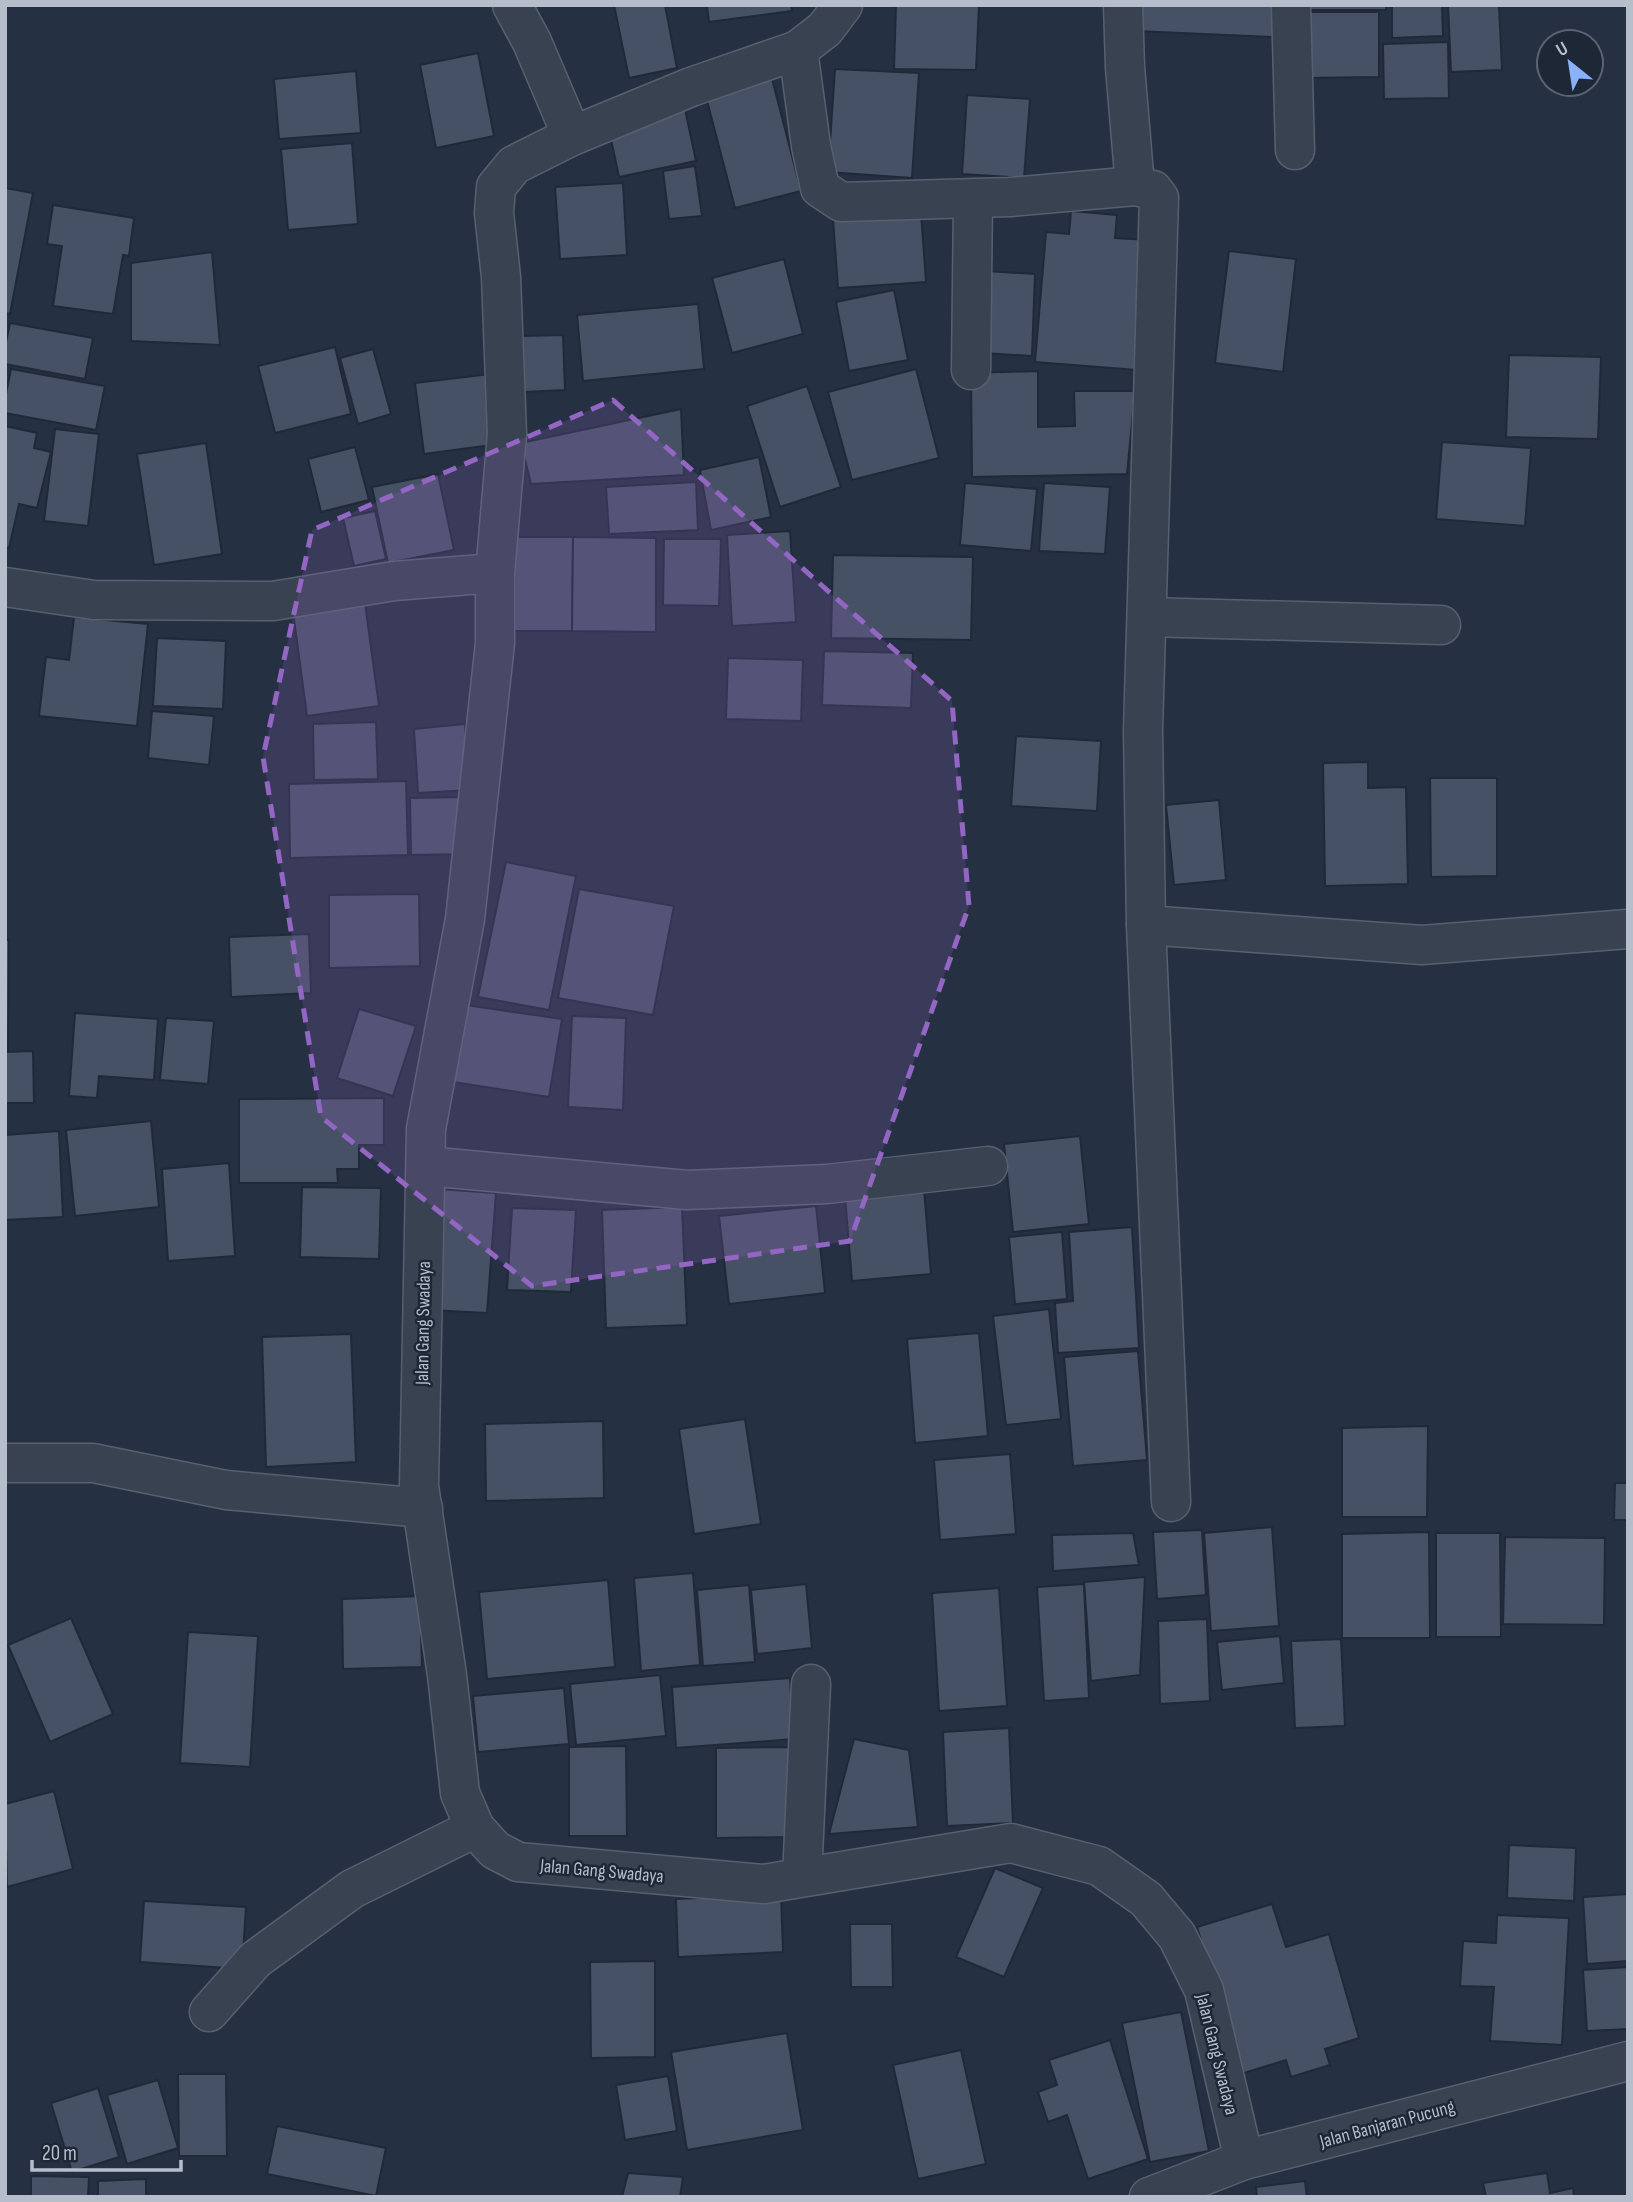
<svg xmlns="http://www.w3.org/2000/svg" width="1633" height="2202" viewBox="0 0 1633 2202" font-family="'Sofia Sans Condensed',sans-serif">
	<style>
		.building { fill: #465166; stroke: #202938; stroke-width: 2 }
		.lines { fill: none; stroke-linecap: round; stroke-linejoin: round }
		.minor-casing { stroke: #57606e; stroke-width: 41 }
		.tertiary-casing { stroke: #57606e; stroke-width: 41 }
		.minor { stroke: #394251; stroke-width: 38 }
		.tertiary { stroke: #394251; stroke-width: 38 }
		.marked { fill: #9366c4; fill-opacity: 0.2; stroke: #9366c4; stroke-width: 5; stroke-dasharray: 14 9; stroke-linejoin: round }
		.labels { text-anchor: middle; stroke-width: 5; stroke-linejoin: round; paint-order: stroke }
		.street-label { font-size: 19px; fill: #b6bdcb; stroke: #1e2736 }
	</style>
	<rect width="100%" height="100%" fill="#253042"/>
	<g class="building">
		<path d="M614,5H665L677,68L629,78Z"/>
		<path d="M707,5H791L792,11L709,22Z"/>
		<path d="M896,5H979L976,70L894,69Z"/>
		<path d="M1137,5H1274L1273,37L1136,31Z"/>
		<rect x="1302" y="5" width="84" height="5"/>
		<path d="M1392,5H1442L1443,36L1392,38Z"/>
		<path d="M1448,5H1499L1502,70L1451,72Z"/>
		<path d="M1304,12H1379V77L1304,78Z"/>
		<path d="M1448,42L1449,98L1384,99L1383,44Z"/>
		<path d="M478,53L494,136L436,148L420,65Z"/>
		<path d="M835,69L919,73L912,178L828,172Z"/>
		<path d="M356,71L361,133L279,139L274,79Z"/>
		<path d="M770,71L801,191L735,208L704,89Z"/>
		<path d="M967,95L1030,99L1024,178L962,174Z"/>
		<path d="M685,109L696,161L619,177L608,125Z"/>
		<path d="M352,143L358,224L288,230L281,149Z"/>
		<path d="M695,166L702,216L669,219L663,171Z"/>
		<path d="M623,183L627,255L560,259L555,187Z"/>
		<path d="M5,188L33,193L10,314L5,313Z"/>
		<path d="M53,205L134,218L129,256L123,255L113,314L53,306L62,246L47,244Z"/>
		<path d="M1071,211L1117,215L1115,238L1148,240L1137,370L1035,362L1046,232L1069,234Z"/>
		<path d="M921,213L926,282L838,288L833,219Z"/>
		<path d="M1229,251L1296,259L1283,372L1215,363Z"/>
		<path d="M212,252L220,345L131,341V263Z"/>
		<path d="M784,259L803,334L732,353L712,278Z"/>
		<path d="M985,271L1035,274L1032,356L982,353Z"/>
		<path d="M894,290L908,360L849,371L836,302Z"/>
		<path d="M698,304L704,369L583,381L577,315Z"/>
		<path d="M10,323L93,338L85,379L5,364V347Z"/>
		<path d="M563,335L565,390L524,392L522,336Z"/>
		<path d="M335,347L351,414L275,433L258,366Z"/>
		<path d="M373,349L391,414L358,424L340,358Z"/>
		<path d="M1509,355L1601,357L1598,439L1506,437Z"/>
		<path d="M11,369L105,386L96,430L5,413V399Z"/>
		<path d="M916,369L939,458L852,480L828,392Z"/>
		<path d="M1038,371V427L1075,426L1074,391H1135L1127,474L972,477L971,373Z"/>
		<path d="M490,374L499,444L424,454L415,383Z"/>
		<path d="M807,386L841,487L780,507L747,406Z"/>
		<path d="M681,409L684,475L531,484L521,443Z"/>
		<path d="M5,426L37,433L34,448L51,452L37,508L19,504L9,548L5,547Z"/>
		<path d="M55,429L99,434L88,526L44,521Z"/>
		<path d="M1442,442L1531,448L1525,526L1436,519Z"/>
		<path d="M206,443L222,554L154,565L137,454Z"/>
		<path d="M355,447L369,500L321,512L308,459Z"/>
		<path d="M759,457L771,517L711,530L700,470Z"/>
		<path d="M438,474L454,550L388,563L372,487Z"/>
		<path d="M696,482L698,530L609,534L606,487Z"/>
		<path d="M965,483L1037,489L1031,551L960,545Z"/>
		<path d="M1044,483L1110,487L1105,554L1039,551Z"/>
		<path d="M375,511L386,559L354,566L343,518Z"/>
		<path d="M790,531L796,622L732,626L727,535Z"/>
		<path d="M515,537H573L572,631H514Z"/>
		<path d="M573,537L656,538V632L572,631Z"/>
		<path d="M664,539H721L719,606L663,605Z"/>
		<path d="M833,555L973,557L971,640L831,638Z"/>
		<path d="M365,603L379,706L307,716L293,612Z"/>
		<path d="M74,617L148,624L137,726L39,716L46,657L69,660Z"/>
		<path d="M157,638L226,641L223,709L153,706Z"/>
		<path d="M824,651L913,653L911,708L822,705Z"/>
		<path d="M728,658L803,660L801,721L726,719Z"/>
		<path d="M152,711L214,716L209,765L148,758Z"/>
		<path d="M376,722L378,779L314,780L313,724Z"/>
		<path d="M465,724L469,790L418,793L414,729Z"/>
		<path d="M1016,736L1101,741L1097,811L1011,806Z"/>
		<path d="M1368,762V788L1406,787L1408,884L1325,886L1323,763Z"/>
		<path d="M1430,778H1497V876L1431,877Z"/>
		<path d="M406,781L408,855L290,858L289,784Z"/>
		<path d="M464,797L465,854L411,855L410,798Z"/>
		<path d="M1219,800L1226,880L1174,885L1166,805Z"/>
		<path d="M506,862L576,876L549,1010L478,997Z"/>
		<path d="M579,889L674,906L653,1015L558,998Z"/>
		<path d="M419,894L420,966L329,968V895Z"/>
		<path d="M309,934L311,993L231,997L229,937Z"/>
		<path d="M5,940H9L8,1050H5Z"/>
		<path d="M459,1004L562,1019L549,1097L447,1081Z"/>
		<path d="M359,1009L416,1026L393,1096L337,1078Z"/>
		<path d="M75,1013L158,1019L154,1080L99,1076L97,1098L69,1096Z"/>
		<path d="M572,1016L626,1018L623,1110L568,1107Z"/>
		<path d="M166,1018L214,1021L208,1084L160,1080Z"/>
		<path d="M33,1051L34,1103H5V1052Z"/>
		<path d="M384,1098V1145H359V1169H337L338,1183H239V1099Z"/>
		<path d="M151,1121L159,1207L75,1216L66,1130Z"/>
		<path d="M59,1131L63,1217L5,1220V1135Z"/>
		<path d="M1080,1136L1089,1224L1013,1232L1004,1144Z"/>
		<path d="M229,1163L235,1256L168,1261L162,1169Z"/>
		<path d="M302,1187L381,1188L379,1259L300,1257Z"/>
		<path d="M438,1189L496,1193L487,1313L430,1310Z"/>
		<path d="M924,1189L931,1274L852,1281L845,1196Z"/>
		<path d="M816,1206L825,1293L729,1304L719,1216Z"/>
		<path d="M682,1207L687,1325L606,1328L602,1210Z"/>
		<path d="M512,1208L576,1210L571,1292L507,1290Z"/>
		<path d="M1132,1227L1139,1348L1058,1353L1055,1303L1073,1301L1069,1232Z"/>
		<path d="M1062,1232L1067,1299L1015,1304L1009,1237Z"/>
		<path d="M1049,1309L1061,1419L1006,1425L993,1316Z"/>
		<path d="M979,1333L988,1436L915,1443L907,1339Z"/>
		<path d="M351,1334L356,1462L266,1467L262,1337Z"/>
		<path d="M1138,1351L1147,1460L1073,1466L1064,1357Z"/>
		<path d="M745,1419L761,1524L694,1534L679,1429Z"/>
		<path d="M603,1421L604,1498L486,1501L485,1424Z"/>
		<path d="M1428,1426L1427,1517H1342V1428Z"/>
		<path d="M1010,1454L1016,1534L940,1540L934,1460Z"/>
		<path d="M1615,1483H1628V1520H1614Z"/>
		<path d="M1272,1527L1279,1626L1211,1631L1204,1533Z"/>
		<path d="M1202,1530L1206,1595L1157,1599L1153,1532Z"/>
		<path d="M1429,1532L1430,1638H1342V1534Z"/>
		<path d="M1133,1533L1139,1565L1053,1571L1052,1535Z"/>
		<path d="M1436,1533H1500L1501,1637H1436Z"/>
		<path d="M1505,1537L1605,1538L1604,1625L1503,1624Z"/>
		<path d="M693,1573L700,1665L641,1671L634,1578Z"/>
		<path d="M1145,1577L1140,1675L1091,1681L1084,1582Z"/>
		<path d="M608,1580L615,1667L487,1679L479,1592Z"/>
		<path d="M806,1584L812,1648L757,1654L751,1590Z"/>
		<path d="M1084,1584L1089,1698L1044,1701L1037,1587Z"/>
		<path d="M749,1585L755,1662L703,1666L697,1590Z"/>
		<path d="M999,1588L1007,1706L939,1711L932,1593Z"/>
		<path d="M420,1596L422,1667L343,1669L342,1599Z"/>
		<path d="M71,1618L113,1714L50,1742L8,1645Z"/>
		<path d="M1207,1619L1210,1701L1160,1704L1158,1621Z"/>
		<path d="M188,1632L258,1636L250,1767L180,1763Z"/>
		<path d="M1280,1636L1284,1683L1222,1690L1217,1642Z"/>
		<path d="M1341,1639L1345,1726L1295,1728L1291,1641Z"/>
		<path d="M660,1675L666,1736L576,1745L570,1684Z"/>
		<path d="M790,1678L794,1739L676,1748L672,1687Z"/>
		<path d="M564,1688L569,1744L478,1752L473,1696Z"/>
		<path d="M1009,1728L1013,1823L947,1826L943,1732Z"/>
		<path d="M854,1739L909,1750L918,1827L829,1834Z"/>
		<path d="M626,1746L627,1836H569V1747Z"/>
		<path d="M789,1747L790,1837L716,1838V1748Z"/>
		<path d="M54,1791L73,1869L7,1887L5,1804Z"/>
		<path d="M1509,1845L1576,1848L1574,1901L1507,1898Z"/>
		<path d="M995,1868L1043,1888L1004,1977L956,1957Z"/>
		<path d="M781,1894L783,1952L678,1957L676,1899Z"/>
		<path d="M1628,1894V1961L1587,1964L1583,1897Z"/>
		<path d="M144,1901L246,1907L242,1969L140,1962Z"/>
		<path d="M1272,1904L1286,1947L1329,1934L1359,2038L1325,2049L1330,2065L1291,2077L1286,2060L1241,2074L1197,1927Z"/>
		<path d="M1497,1915L1569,1918L1562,2045L1490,2041L1494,1987L1460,1986L1463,1941L1496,1943Z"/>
		<path d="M850,1924H892L893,1987H851Z"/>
		<path d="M655,1961V2057L591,2058L590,1962Z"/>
		<path d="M1628,1967V2029L1587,2031L1583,1970Z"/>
		<path d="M1181,2012L1209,2151L1150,2162L1122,2023Z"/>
		<path d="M787,2033L803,2130L687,2150L671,2052Z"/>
		<path d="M1110,2040L1148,2159L1088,2179L1067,2115L1048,2122L1038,2092L1057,2085L1049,2060Z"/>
		<path d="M961,2050L986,2164L918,2179L893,2065Z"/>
		<path d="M178,2074H226L227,2156H179Z"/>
		<path d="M668,2076L677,2131L625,2140L616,2085Z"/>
		<path d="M158,2080L178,2148L127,2164L107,2095Z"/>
		<path d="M98,2088L119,2157L72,2172L51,2103Z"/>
		<path d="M277,2126L386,2148L376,2196L267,2174Z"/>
		<path d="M628,2173L683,2177L680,2197H622Z"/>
		<path d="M1547,2173L1550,2193L1573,2188L1574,2197H1486L1483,2183Z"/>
		<path d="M31,2176L89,2177L88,2197H31Z"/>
		<path d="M146,2179V2197H98V2181Z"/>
		<path d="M1305,2181L1307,2197H1257L1256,2187Z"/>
	</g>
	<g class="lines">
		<g class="minor-casing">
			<g id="minor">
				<path d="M512,5L532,42L572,136"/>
				<path d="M843,5L825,29L798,50L691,87L572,136L514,165L496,187L494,213L501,277L507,434L495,573V643L465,919L426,1129L419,1486L447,1675L460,1793L475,1828L495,1850L518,1862L764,1884L1011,1843L1099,1866L1146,1899L1177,1936L1204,1990L1244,2160"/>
				<path d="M1123,5L1125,67L1135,186"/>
				<path d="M1291,5L1295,150"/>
				<path d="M798,50L811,146L820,188L841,202L1010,197L1135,186L1153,190L1159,198L1143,730L1146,925L1171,1502"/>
				<path d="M971,370L973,199"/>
				<path d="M5,587L94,600L273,601L394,581L495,573"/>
				<path d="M1147,617L1441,625"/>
				<path d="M1146,925L1422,945L1628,929"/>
				<path d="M426,1166L687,1190L827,1184L988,1166"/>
				<path d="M5,1463H93L226,1490L423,1508"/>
				<path d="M802,1877L811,1684"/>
				<path d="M209,2012L255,1960L352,1889L475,1828"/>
			</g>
		</g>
		<g class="tertiary-casing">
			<path id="tertiary" d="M1149,2197L1244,2160L1628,2061"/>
		</g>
		<use href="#minor" class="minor"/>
		<use href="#tertiary" class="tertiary"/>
	</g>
	<path class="marked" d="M613,400L952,701L969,906L850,1241L532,1286L321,1117L263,757L312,530Z"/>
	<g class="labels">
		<g class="street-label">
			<text transform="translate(422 1323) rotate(-89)" y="7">Jalan Gang Swadaya</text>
			<text transform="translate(602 1870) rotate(5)" y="7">Jalan Gang Swadaya</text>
			<text transform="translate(1218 2054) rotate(76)" y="7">Jalan Gang Swadaya</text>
			<text transform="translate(1387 2123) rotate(-15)" y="7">Jalan Banjaran Pucung</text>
		</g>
	</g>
	<rect width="1633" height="2202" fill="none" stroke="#b6bdcb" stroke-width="14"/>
	<g transform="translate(1570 63) rotate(330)"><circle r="33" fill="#1e2736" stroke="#5b6372" stroke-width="2"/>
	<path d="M0-5L12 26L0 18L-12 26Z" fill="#8bb1fb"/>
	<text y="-10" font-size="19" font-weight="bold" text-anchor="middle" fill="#b6bdcb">U</text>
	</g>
	<path d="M32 2160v10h149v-10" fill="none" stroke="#b6bdcb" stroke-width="3.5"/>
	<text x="42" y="2160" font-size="21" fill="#b6bdcb" stroke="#1e2736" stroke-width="5" paint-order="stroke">20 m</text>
</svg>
